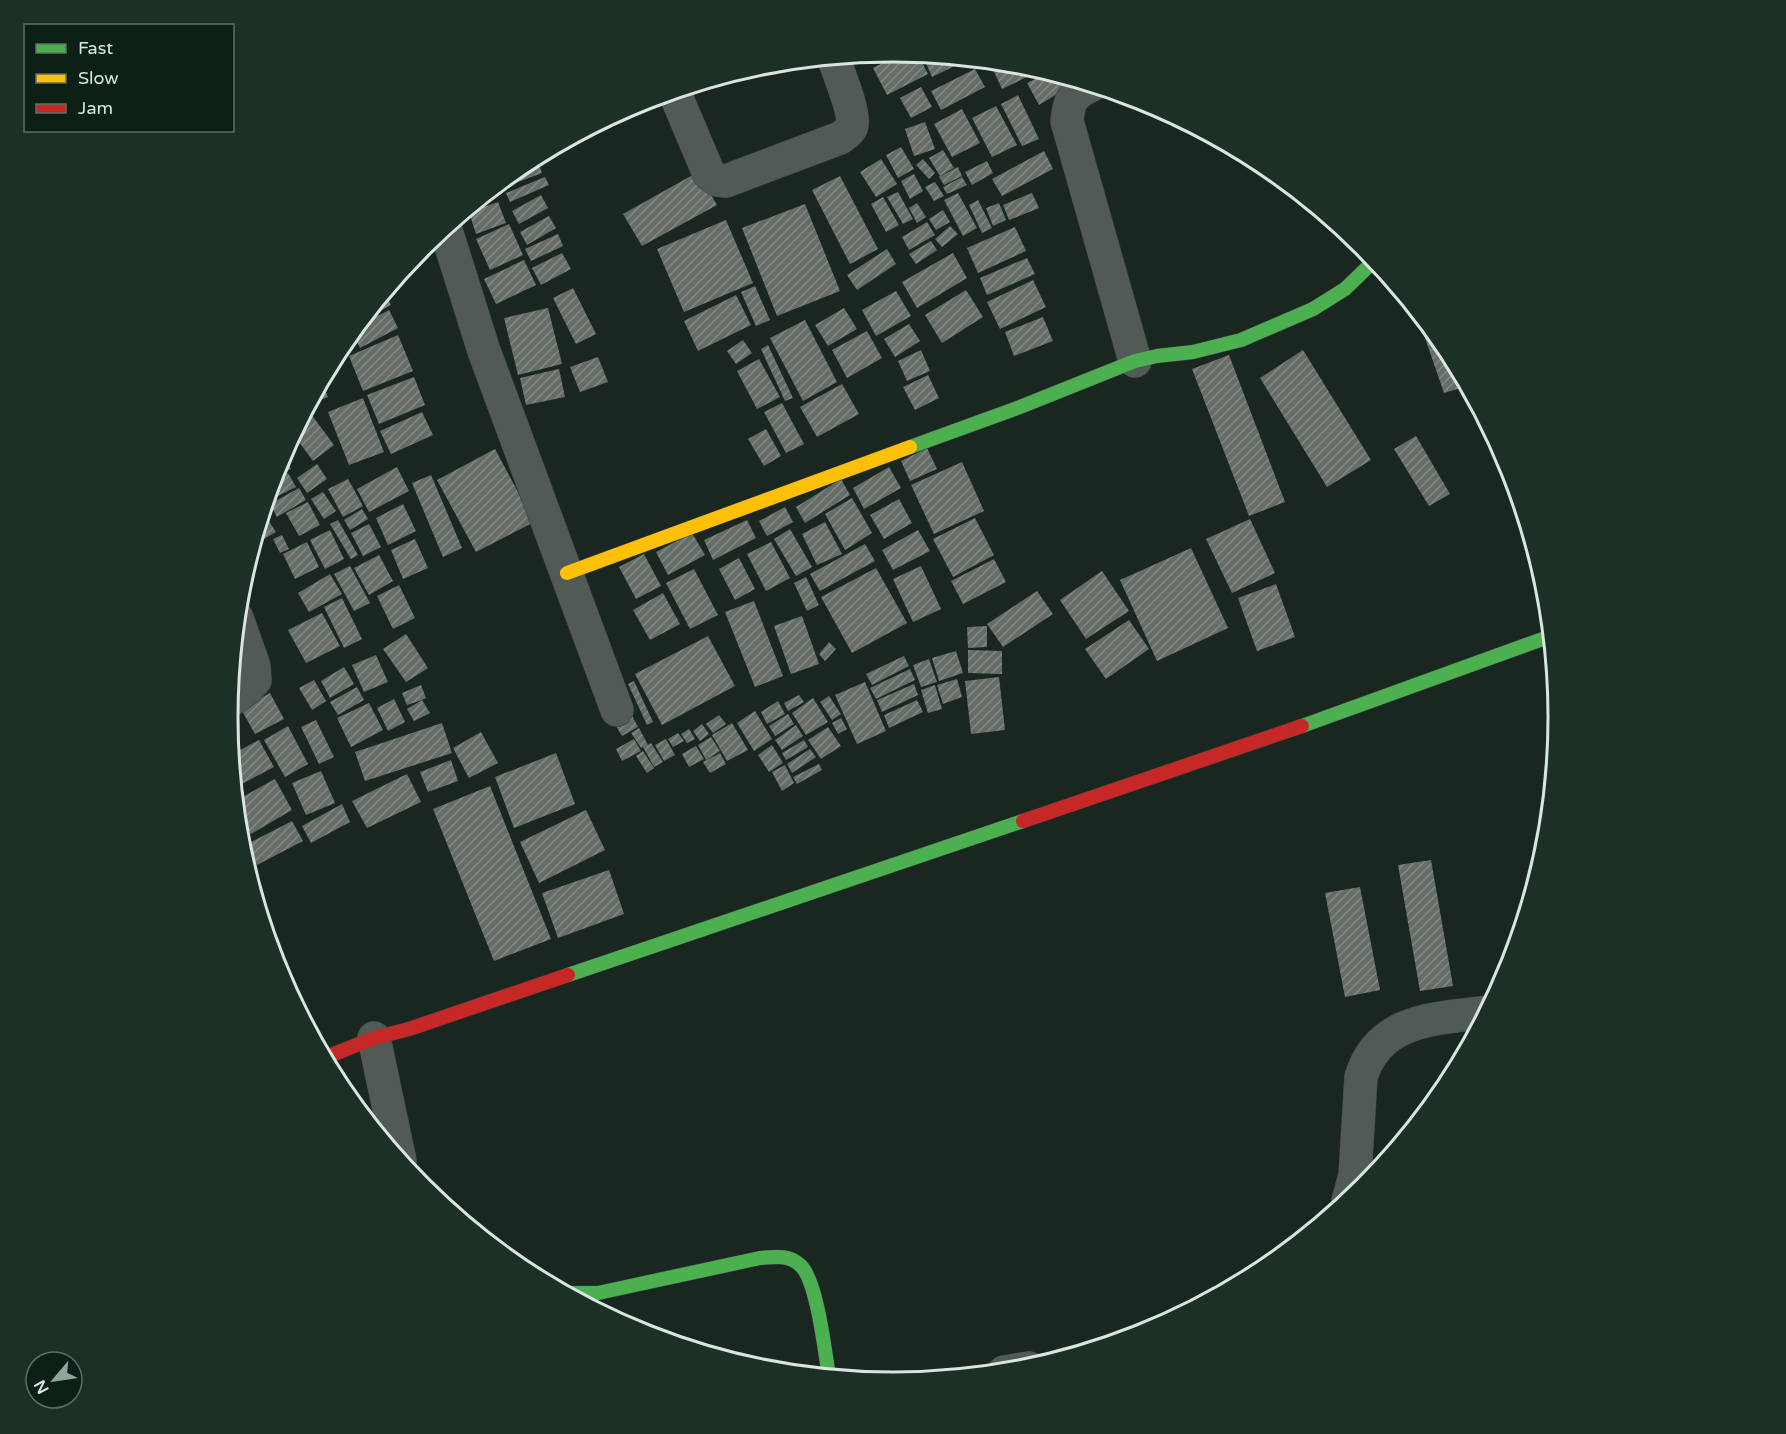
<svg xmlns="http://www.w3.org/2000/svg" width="1786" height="1434" viewBox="0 0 1786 1434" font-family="'Varela Round',sans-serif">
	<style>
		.building { fill: url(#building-hatch) }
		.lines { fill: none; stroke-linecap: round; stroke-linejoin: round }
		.street-casing { stroke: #38413c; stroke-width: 34 }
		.fast-casing { stroke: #38413c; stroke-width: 15 }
		.slow-casing { stroke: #38413c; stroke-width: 15 }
		.jam-casing { stroke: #38413c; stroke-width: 15 }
		.street { stroke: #525a55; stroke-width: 33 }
		.fast { stroke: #4caf50; stroke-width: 14 }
		.slow { stroke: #ffc107; stroke-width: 14 }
		.jam { stroke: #c62828; stroke-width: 14 }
		.rim { fill: none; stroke: #d9e5de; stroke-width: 3 }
	</style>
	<defs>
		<pattern id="building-hatch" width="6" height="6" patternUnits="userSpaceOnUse" patternTransform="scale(1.5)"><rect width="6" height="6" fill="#656d66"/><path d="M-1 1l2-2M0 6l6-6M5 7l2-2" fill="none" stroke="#828983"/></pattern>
	</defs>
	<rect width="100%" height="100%" fill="#1a2620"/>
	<g class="building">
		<path d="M904,52L917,53L928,74L887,95L873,68Z"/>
		<path d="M922,54L969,59L932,77Z"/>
		<path d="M994,61L1023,64L1042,70L1002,89L990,63Z"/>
		<path d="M975,69L985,87L941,110L931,91Z"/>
		<path d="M1049,72L1055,73L1064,90L1039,105L1027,83Z"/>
		<path d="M921,87L932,107L911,118L900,98Z"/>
		<path d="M1018,95L1039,139L1022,146L1001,104Z"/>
		<path d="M996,106L1017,145L992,157L972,118Z"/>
		<path d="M962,109L980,143L952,157L934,124Z"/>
		<path d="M925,122L935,149L914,156L905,129Z"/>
		<path d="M901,147L914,169L898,178L886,155Z"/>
		<path d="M943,150L954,168L940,176L929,158Z"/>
		<path d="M1044,151L1053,169L1002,196L992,179Z"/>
		<path d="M536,156L542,173L510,185L507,176L523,163Z"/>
		<path d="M881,159L897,184L876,197L860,172Z"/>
		<path d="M923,159L935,173L929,179L916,165Z"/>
		<path d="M987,161L993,173L972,185L965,172Z"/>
		<path d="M958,167L962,176L944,185L939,177Z"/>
		<path d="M698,172L717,205L642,246L623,214Z"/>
		<path d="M914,174L923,191L910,199L901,181Z"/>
		<path d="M840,176L878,249L850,264L812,190Z"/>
		<path d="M545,177L549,185L510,202L506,193Z"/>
		<path d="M962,177L967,185L947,194L943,187Z"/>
		<path d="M935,182L944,196L934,201L925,187Z"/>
		<path d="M898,192L913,219L903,224L887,197Z"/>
		<path d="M958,193L977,228L963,236L944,200Z"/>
		<path d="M1032,193L1039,208L1009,220L1003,205Z"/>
		<path d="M541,195L548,208L519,224L512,211Z"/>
		<path d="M883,197L899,225L886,232L871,204Z"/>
		<path d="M978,200L992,228L982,233L969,205Z"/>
		<path d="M498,202L506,223L476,234L469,212Z"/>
		<path d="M917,203L926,217L917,223L909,208Z"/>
		<path d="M999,203L1006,220L993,226L986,208Z"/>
		<path d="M805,204L840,291L777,316L742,228Z"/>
		<path d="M943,210L950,222L936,230L929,219Z"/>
		<path d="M549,216L556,228L527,245L520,232Z"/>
		<path d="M726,220L753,283L684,312L657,249Z"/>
		<path d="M927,222L935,235L909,250L902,237Z"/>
		<path d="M509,224L523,255L490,270L476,239Z"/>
		<path d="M950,226L958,234L942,247L935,239Z"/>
		<path d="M1015,227L1026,251L978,273L967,248Z"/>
		<path d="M558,234L563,246L531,261L525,249Z"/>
		<path d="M429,240L432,250L416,254L422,246Z"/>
		<path d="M931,241L937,250L916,264L909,254Z"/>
		<path d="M887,249L896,264L857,290L847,275Z"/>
		<path d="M562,253L571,269L541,285L532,268Z"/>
		<path d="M953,253L967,278L917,308L902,282Z"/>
		<path d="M1027,258L1035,274L987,295L980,278Z"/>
		<path d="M524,260L536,285L496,304L484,279Z"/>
		<path d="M1033,280L1046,307L1000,329L987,302Z"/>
		<path d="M755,286L770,320L756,326L741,292Z"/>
		<path d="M573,288L596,334L576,344L553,298Z"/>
		<path d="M966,290L983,317L942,343L925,315Z"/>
		<path d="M896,291L911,316L876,336L862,310Z"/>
		<path d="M384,292L391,305L361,321L370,310Z"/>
		<path d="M736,295L751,325L698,351L684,321Z"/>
		<path d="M548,308L562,364L518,375L504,318Z"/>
		<path d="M844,308L857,329L828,346L815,325Z"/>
		<path d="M1415,309L1447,347L1467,386L1444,393Z"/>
		<path d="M389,310L398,328L360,348L352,332L355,328Z"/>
		<path d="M1043,317L1053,341L1014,356L1005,332Z"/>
		<path d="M805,320L837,382L803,401L770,338Z"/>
		<path d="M909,324L920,341L895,357L884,339Z"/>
		<path d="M867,331L882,358L847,378L832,350Z"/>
		<path d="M398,335L413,371L363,391L349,356Z"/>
		<path d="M743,340L752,353L736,364L727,351Z"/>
		<path d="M768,345L793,398L785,401L761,349Z"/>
		<path d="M921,350L930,371L907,381L898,361Z"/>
		<path d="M1303,350L1371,460L1327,487L1260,378Z"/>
		<path d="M1229,355L1285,502L1249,516L1192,369Z"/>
		<path d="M598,357L608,382L580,392L570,367Z"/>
		<path d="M759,359L780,397L757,409L737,371Z"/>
		<path d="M559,369L565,397L526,405L520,378Z"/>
		<path d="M928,375L939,398L915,410L903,387Z"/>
		<path d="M414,377L425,405L379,424L367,395Z"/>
		<path d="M321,381L328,397L308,405L314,394Z"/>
		<path d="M842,384L859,414L817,437L800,407Z"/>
		<path d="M363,398L384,452L349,465L328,412Z"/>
		<path d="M782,403L804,444L786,453L764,412Z"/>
		<path d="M308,410L334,445L313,461L293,434L303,414Z"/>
		<path d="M422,412L433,435L391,454L380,431Z"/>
		<path d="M766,429L781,456L764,466L748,439Z"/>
		<path d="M1416,436L1450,494L1429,506L1394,449Z"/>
		<path d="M927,448L937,469L910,481L901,461Z"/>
		<path d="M495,449L534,522L476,552L437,480Z"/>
		<path d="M283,453L291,469L273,478L278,462Z"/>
		<path d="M962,462L984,511L934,534L911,485Z"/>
		<path d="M317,464L327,479L307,493L297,478Z"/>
		<path d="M397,467L409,491L369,512L357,489Z"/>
		<path d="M889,467L901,488L864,509L853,488Z"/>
		<path d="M288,473L296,487L270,500L267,496L272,482Z"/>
		<path d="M431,475L462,548L443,557L412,483Z"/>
		<path d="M348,479L363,506L343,517L328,489Z"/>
		<path d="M841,479L850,495L805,523L796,507Z"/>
		<path d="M299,488L306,500L277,517L270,504Z"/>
		<path d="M323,492L336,511L324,519L311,499Z"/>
		<path d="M852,498L872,533L845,550L825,514Z"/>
		<path d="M899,499L912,523L884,539L870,515Z"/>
		<path d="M308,502L320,525L299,536L286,513Z"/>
		<path d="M403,504L416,531L388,545L376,518Z"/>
		<path d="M785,507L793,522L767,536L759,521Z"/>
		<path d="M362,509L368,519L350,530L344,520Z"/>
		<path d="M263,512L276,532L259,542L255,537Z"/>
		<path d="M975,518L994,555L953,577L933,539Z"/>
		<path d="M1250,519L1275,573L1232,593L1206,539Z"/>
		<path d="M338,520L358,555L351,559L330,524Z"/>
		<path d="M747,520L756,538L713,560L704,540Z"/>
		<path d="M825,522L842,554L817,565L802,534Z"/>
		<path d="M369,524L381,547L363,556L351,533Z"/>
		<path d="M790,529L812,567L796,576L774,539Z"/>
		<path d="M330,530L344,559L325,569L310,540Z"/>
		<path d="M918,530L930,551L893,570L882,550Z"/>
		<path d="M692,533L705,555L668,575L656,552Z"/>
		<path d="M282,535L289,549L280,553L273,539Z"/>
		<path d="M415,539L428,568L403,579L391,550Z"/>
		<path d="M307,542L319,567L295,579L283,554Z"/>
		<path d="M771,542L790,578L766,591L747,554Z"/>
		<path d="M865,544L875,561L820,591L810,574Z"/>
		<path d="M1191,548L1228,628L1157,661L1120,580Z"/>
		<path d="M644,554L661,586L636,599L619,567Z"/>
		<path d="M379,555L393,581L369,595L354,568Z"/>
		<path d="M739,558L755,589L735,600L719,569Z"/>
		<path d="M994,559L1006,582L963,604L951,581Z"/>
		<path d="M350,566L370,603L354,611L334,574Z"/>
		<path d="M921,566L941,609L913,622L893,579Z"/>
		<path d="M876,568L907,623L852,653L821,597Z"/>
		<path d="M694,569L718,615L690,629L666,583Z"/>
		<path d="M1102,571L1129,611L1086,639L1060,600Z"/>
		<path d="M330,574L342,594L309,612L298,593Z"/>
		<path d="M806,577L819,605L807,611L794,583Z"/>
		<path d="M1276,584L1295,637L1257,651L1238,598Z"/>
		<path d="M399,585L415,618L393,629L377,596Z"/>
		<path d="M1037,591L1053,614L1003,647L987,624Z"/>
		<path d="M663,593L680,624L650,640L633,610Z"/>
		<path d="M342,598L362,639L344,648L324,607Z"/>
		<path d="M754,601L783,676L755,687L725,612Z"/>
		<path d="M322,613L340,646L306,663L288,630Z"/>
		<path d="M802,616L819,664L791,674L774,626Z"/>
		<path d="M1129,620L1149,649L1106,679L1085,649Z"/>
		<path d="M987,626V647L968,648L967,627Z"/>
		<path d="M406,634L428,668L406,682L383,649Z"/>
		<path d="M708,636L735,686L662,725L635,674Z"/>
		<path d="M829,642L836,649L825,661L819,654Z"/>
		<path d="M968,650L1002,651V674L968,673Z"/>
		<path d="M956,651L963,673L939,681L932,658Z"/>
		<path d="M376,655L388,682L364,692L352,665Z"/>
		<path d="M904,656L909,666L872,685L866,674Z"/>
		<path d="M929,659L937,682L921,687L913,665Z"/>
		<path d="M344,667L354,684L330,698L321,681Z"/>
		<path d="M910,669L915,680L876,699L870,688Z"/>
		<path d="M999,677L1005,730L971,734L965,681Z"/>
		<path d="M957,679L962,697L943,704L937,685Z"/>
		<path d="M314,680L326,701L312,710L299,688Z"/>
		<path d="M634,681L653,722L647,725L628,684Z"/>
		<path d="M865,682L886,731L857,744L835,695Z"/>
		<path d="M914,684L918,695L882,712L877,700Z"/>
		<path d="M421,685L426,698L422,700L430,713L414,721L407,709L422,700L407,705L402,693Z"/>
		<path d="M935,685L942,709L928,713L921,690Z"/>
		<path d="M357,687L364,700L338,715L330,702Z"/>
		<path d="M270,693L284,719L255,734L241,709Z"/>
		<path d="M799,695L804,702L788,711L784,703Z"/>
		<path d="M829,696L841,714L832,720L820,702Z"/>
		<path d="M813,698L828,722L806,735L792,713Z"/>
		<path d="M394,699L405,722L388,731L377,708Z"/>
		<path d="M917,700L923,712L889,728L884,715Z"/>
		<path d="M778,701L785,714L767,724L761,712Z"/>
		<path d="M369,703L383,730L351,747L337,718Z"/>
		<path d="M627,706L638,727L622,736L616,726Z"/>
		<path d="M755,711L772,739L754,751L737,723Z"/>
		<path d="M788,714L794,724L775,736L769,726Z"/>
		<path d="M719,715L726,724L713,733L706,724Z"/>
		<path d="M841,718L847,729L838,734L832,723Z"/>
		<path d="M316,720L334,757L319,764L301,727Z"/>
		<path d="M442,723L452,753L365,781L355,752Z"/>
		<path d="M732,723L748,750L727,761L712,735Z"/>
		<path d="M702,724L709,734L700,741L693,731Z"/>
		<path d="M796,725L803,736L782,750L775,740Z"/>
		<path d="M234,726L239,736L229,741L228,728Z"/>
		<path d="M288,726L308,764L285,777L264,740Z"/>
		<path d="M828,727L841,746L821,759L808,740Z"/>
		<path d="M639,728L648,745L651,743L663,762L654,767L643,747L641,748L631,733Z"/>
		<path d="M689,729L695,739L687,743L681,734Z"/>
		<path d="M481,732L498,763L469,778L453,748Z"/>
		<path d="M678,733L684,741L673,747L668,739Z"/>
		<path d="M711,737L720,751L706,760L698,745Z"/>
		<path d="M634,739L641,751L622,761L616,749Z"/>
		<path d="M666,739L675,755L664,761L655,745Z"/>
		<path d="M259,740L274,767L234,788L231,755Z"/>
		<path d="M804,740L808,747L786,760L782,753Z"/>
		<path d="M772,745L783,763L769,772L758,755Z"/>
		<path d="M696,746L704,759L689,767L682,754Z"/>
		<path d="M810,749L816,757L792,773L787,764Z"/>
		<path d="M643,751L654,768L647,773L636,756Z"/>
		<path d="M556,753L575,804L514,828L495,777Z"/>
		<path d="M720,753L726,764L710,773L703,762Z"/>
		<path d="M451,760L458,781L428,792L420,772Z"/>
		<path d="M819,764L822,770L797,784L793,777Z"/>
		<path d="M785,765L794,783L782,791L772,772Z"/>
		<path d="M321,771L335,803L306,815L292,783Z"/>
		<path d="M407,774L421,802L367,828L352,801Z"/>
		<path d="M275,779L292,810L251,834L236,808L235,801Z"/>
		<path d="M490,786L551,939L494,961L433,809Z"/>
		<path d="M342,804L350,822L311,843L302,826Z"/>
		<path d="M586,810L605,850L539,883L520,842Z"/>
		<path d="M292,821L303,841L257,865L247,844Z"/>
		<path d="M239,843L253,867L247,871L240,847Z"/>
		<path d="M1431,860L1453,986L1420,991L1398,865Z"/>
		<path d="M609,870L624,914L558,938L542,893Z"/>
		<path d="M1360,887L1380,990L1345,997L1325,893Z"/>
	</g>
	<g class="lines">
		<g class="street-casing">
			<g id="street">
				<path d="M1092,85C1073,94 1069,99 1067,121L1135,361"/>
				<path d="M674,91L709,174L717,180L726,181L840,138C844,135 851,131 852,125C855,112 838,71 833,57"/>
				<path d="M445,227L484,351L617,710"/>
				<path d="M228,702L248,688L255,680L254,666L237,618"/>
				<path d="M374,1038L400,1161"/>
				<path d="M1348,1201L1355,1175L1361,1077C1379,1018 1436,1019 1487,1012"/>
				<path d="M1004,1372L1029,1368"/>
			</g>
		</g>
		<g class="fast-casing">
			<g id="fast">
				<path d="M910,447L1020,407L1135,361L1157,356L1193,352L1241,340L1313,309L1345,289L1375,260"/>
				<path d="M1302,726L1551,636"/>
				<path d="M568,975L1023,821"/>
				<path d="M564,1293H598L760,1258C774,1257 788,1254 800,1265C817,1279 825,1353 829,1377"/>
			</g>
		</g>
		<g class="slow-casing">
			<path id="slow" d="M567,573L910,447"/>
		</g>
		<g class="jam-casing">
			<g id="jam">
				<path d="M1023,821L1302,726"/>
				<path d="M324,1058L374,1038L409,1029L568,975"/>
			</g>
		</g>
		<use href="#street" class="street"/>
		<use href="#fast" class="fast"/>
		<use href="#slow" class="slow"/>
		<use href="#jam" class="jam"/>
	</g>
	<path d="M0 0H1786V1434H0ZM238 717a655 655 0 1 1 1310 0a655 655 0 1 1-1310 0Z" fill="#1c3026" fill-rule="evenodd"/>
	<path class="rim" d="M238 717a655 655 0 1 1 1310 0a655 655 0 1 1-1310 0Z"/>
	<rect x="24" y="24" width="210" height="108" fill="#0c2016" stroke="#5e6f66" stroke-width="1.5"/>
	<rect x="36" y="44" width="30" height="9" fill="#4caf50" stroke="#5e6f66" stroke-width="1.5"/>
	<text x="78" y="54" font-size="18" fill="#d9e5de">Fast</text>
	<rect x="36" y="74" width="30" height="9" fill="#ffc107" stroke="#5e6f66" stroke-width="1.5"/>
	<text x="78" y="84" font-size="18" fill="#d9e5de">Slow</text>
	<rect x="36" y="104" width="30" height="9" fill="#c62828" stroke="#5e6f66" stroke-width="1.5"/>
	<text x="78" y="114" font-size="18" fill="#d9e5de">Jam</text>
	<g transform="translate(54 1380) rotate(241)"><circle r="28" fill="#0c2016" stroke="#5e6f66" stroke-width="1.5"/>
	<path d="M0-4.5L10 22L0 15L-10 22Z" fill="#96a29c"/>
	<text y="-9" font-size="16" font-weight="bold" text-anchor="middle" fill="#d9e5de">N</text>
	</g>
</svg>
